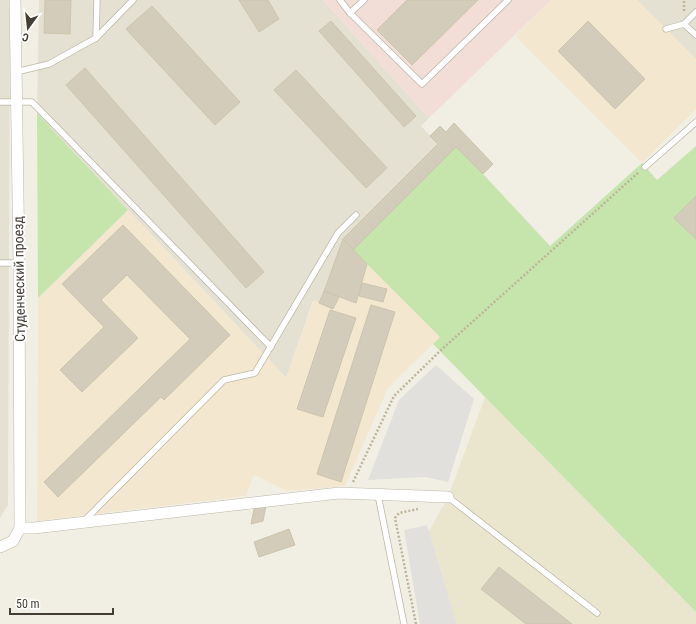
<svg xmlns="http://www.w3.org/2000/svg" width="696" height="624" viewBox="0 0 696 624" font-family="'Roboto Condensed',sans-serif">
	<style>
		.residential { fill: #e5e1d2 }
		.commercial { fill: #f3e8cf }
		.education { fill: #eae6ce }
		.medical { fill: #f2ded7 }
		.green { fill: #c5e5ad }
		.parking { fill: #e2e0dc }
		.building { fill: #d3ccba; stroke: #cdc4ad }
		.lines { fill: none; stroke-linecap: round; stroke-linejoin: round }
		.service-casing { stroke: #bcb7a7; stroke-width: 7 }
		.minor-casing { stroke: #bcb7a7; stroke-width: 12 }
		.path { stroke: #beb599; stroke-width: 2.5; stroke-dasharray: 2 2; stroke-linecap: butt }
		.service { stroke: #fff; stroke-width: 5.5 }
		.minor { stroke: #fff; stroke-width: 11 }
		.labels { text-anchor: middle; stroke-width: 4; stroke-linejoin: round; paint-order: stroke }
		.street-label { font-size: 14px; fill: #433f34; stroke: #fff }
	</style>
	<rect width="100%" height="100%" fill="#f1efe4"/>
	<g class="residential">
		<path d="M0,0H10L8,505L0,518Z"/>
		<path d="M39,0H323L429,118L421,126L438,144L343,239L319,303L313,301L286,378L37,113Z"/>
		<path d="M637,0H696V59Z"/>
	</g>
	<g class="commercial">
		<path d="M551,0H637L696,59V109L642,163L515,36Z"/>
		<path d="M128,210L286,378L314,300L319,303L343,239L440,337L388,388L345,486L287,491L254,475L246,496L37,521L38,298Z"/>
	</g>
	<path class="education" d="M485,397L696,612V624H457L429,531L448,497Z"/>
	<path class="medical" d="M323,0H551L429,118Z"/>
	<g class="green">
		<path d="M37,113L128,210L38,298Z"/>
		<path d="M696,146V612L433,344L440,337L353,250L456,147L483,174L550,246L642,163L657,180Z"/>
	</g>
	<g class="parking">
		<path d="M436,365L474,399L448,482L425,477L368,480L399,400Z"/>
		<path d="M427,525L429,531L457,624H420L404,530Z"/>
	</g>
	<g class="building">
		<path d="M45,0H71L70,34L44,33Z"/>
		<path d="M239,0H268L279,19L259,32Z"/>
		<path d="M407,0H478L412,65L377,30Z"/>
		<path d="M152,6L240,102L215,125L126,29Z"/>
		<path d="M331,21L416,116L404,127L319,31Z"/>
		<path d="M588,21L645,79L615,109L558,51Z"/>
		<path d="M85,68L264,272L246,288L66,85Z"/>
		<path d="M296,70L387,168L366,188L274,90Z"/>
		<path d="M454,123L493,164L483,174L456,147L353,250L343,239L438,144L430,136L440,126L446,132Z"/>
		<path d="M696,196V239L674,218Z"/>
		<path d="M123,225L230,335L164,400L161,397L58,497L44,482L190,339L127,275L101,300L138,338L82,392L60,370L104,327L62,284Z"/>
		<path d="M343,239L367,264L356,303L324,291Z"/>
		<path d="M362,283L387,289L383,302L359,296Z"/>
		<path d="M324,291L339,297L333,309L319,303Z"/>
		<path d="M371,305L395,312L341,482L317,474Z"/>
		<path d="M330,310L356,318L323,417L297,409Z"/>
		<path d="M266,506L263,521L251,524L254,509Z"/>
		<path d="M289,529L295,545L259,557L254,542Z"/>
		<path d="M499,567L572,624H526L481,589Z"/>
	</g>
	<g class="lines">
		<g class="service-casing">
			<g id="service">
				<path d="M340,0L350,13"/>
				<path d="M364,0L350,13L422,84L508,0"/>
				<path d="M696,12L684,24L696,35"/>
				<path d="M666,29L684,24"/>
				<path d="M96,38L133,0"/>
				<path d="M16,72L49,64L96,38L97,0"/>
				<path d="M0,102H32L271,347"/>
				<path d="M645,167L696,122"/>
				<path d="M0,263H19"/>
				<path d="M378,495L404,624"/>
				<path d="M448,497L597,613"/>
				<path d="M85,520L224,380L255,373L338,233L356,215"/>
			</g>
		</g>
		<g class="minor-casing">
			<g id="minor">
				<path d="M20,528H34L339,493L448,497"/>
				<path d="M0,547L13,541L20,528L19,263L15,0"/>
			</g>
		</g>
		<g class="path">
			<path d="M684,11V0"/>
			<path d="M353,482L394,396L440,351L639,172"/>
			<path d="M416,624L395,518L399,513L418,509"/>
		</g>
		<use href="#service" class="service"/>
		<use href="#minor" class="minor"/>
	</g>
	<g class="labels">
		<g class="street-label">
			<text transform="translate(19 279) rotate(-91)" y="5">Студенческий проезд</text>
		</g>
	</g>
	<g transform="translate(28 28) rotate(195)" stroke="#ffffff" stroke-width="3" paint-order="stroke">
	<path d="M0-3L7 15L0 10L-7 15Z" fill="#433f34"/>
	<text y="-6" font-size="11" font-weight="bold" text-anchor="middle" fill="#433f34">С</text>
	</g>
	<path d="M10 608v6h103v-6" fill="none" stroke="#433f34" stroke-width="2"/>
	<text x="16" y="608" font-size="12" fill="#433f34" stroke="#ffffff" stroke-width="3" paint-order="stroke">50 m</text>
</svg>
